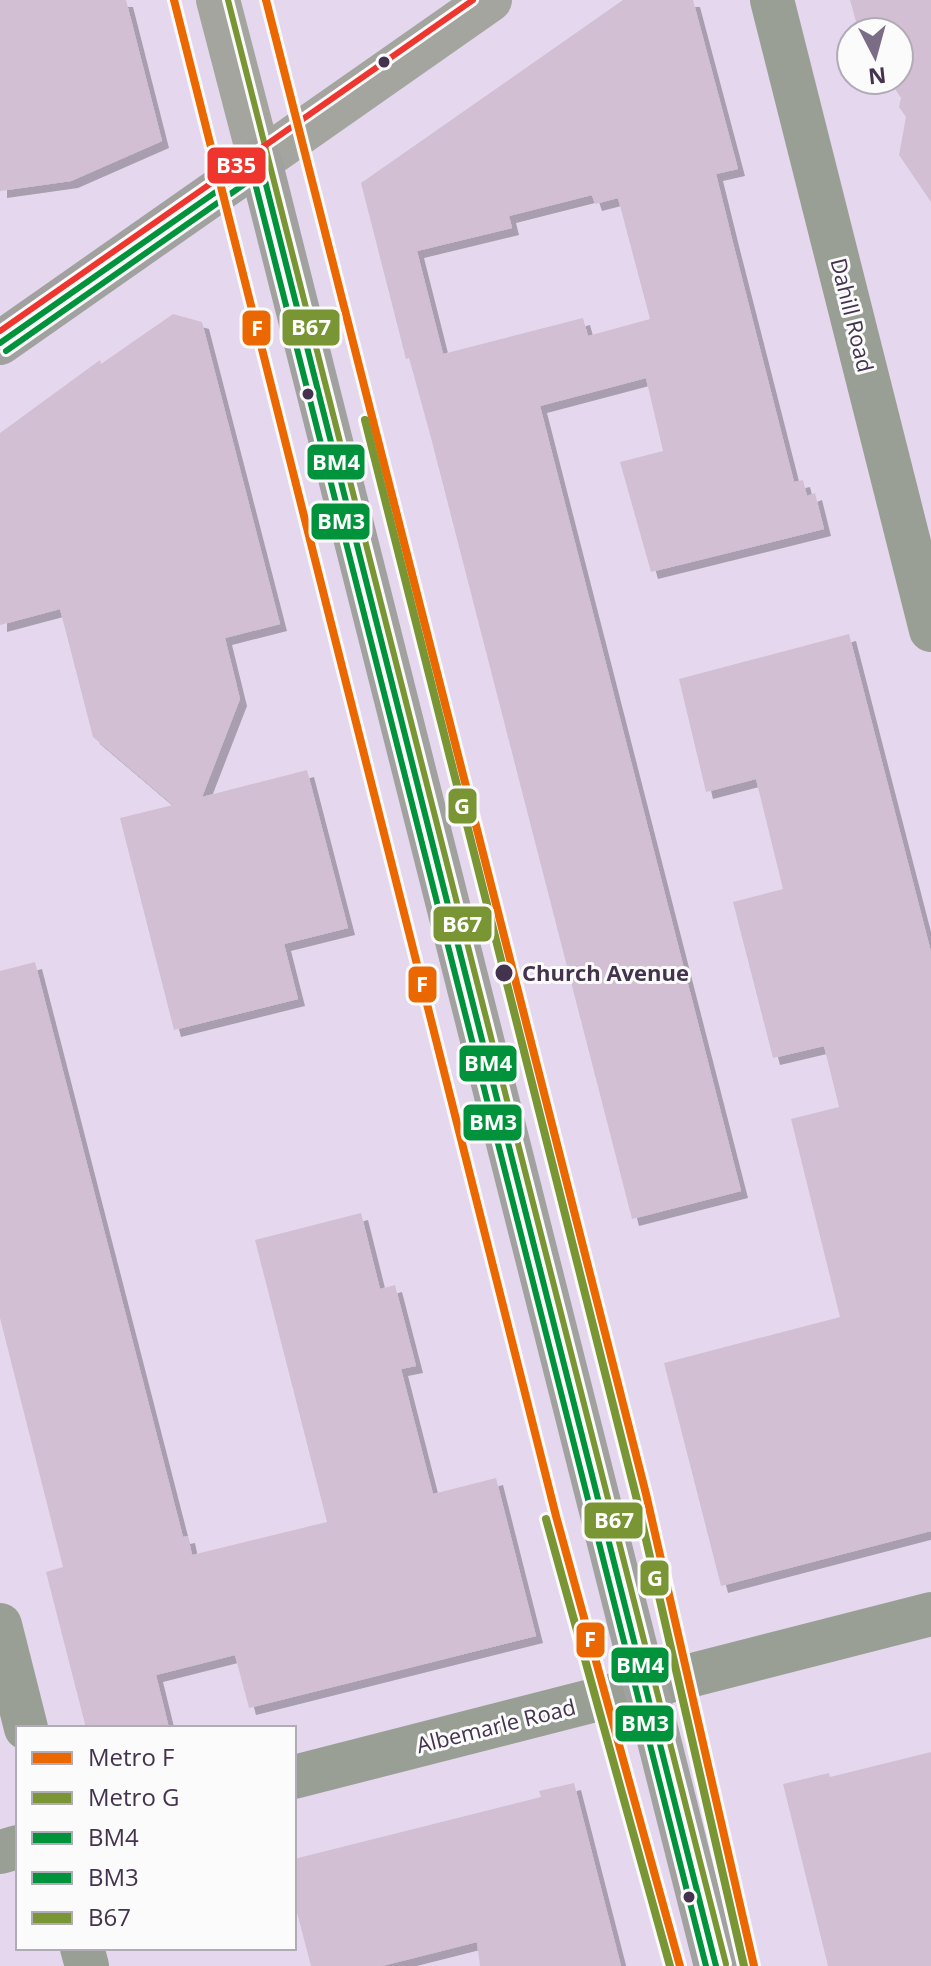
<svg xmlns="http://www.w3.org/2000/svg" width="931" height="1966" viewBox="0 0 931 1966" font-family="'Open Sans',sans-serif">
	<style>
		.building { fill: #d2bfd4; fill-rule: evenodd; filter: url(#shadow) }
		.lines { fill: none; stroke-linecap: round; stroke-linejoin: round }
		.minor { stroke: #9a9f95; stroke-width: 44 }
		.secondary { stroke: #a4a59f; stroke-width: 44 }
		.primary { stroke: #a1a19f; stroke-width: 44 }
		.bus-1-casing { stroke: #fbfbfb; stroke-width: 12 }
		.bus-2-casing { stroke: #fbfbfb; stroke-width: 12 }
		.bus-3-casing { stroke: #fbfbfb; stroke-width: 12 }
		.bus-4-casing { stroke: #fbfbfb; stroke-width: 12 }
		.bus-1 { stroke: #00933c; stroke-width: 6 }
		.bus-2 { stroke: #00933c; stroke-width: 6 }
		.bus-3 { stroke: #799534; stroke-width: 6 }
		.bus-4 { stroke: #ee352e; stroke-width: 6 }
		.metro-1-casing { stroke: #fbfbfb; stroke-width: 14 }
		.metro-2-casing { stroke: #fbfbfb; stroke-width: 14 }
		.metro-1 { stroke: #eb6800; stroke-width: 8 }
		.metro-2 { stroke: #799534; stroke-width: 8 }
		.bus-dot { fill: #43334e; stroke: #fbfbfb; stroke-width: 3 }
		.labels { text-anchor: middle; stroke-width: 6; stroke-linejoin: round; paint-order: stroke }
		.street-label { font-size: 22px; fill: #43334e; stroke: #fbfbfb }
		.stop-label { font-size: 22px; font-weight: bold; fill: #43334e; stroke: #fbfbfb; text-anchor: start }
		.line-badge { stroke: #fbfbfb; stroke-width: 3 }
		.badge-label { font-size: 22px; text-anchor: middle; font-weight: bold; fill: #fff }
	</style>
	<defs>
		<filter id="shadow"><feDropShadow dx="7" dy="7" stdDeviation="0" flood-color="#0004"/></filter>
	</defs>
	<rect width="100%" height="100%" fill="#e5d8ee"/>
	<g class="building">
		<path d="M0,0H126L162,141L71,181L0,191Z"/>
		<path d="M623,0H693L738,169L716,174L733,243L794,482L803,480L807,496L815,493L824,529L651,572L620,462L663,451L646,378L540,406L741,1191L632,1219L430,434L409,358L406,359L361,183ZM592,195L595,204L618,198L650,319L588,336L583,318L443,354L417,251L512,228L509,216Z"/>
		<path d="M850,0H931V202L899,155L906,117L899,107L901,98L889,80H899V32H859Z"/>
		<path d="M173,314L202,322L280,624L225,638L240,699L202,797L307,770L348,928L284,944L298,999L174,1030L120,818L173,805L93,737L60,609L0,625V433L100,360L101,364Z"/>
		<path d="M849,634L931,952V1531L721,1586L664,1363L840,1317L791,1119L839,1107L824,1046L773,1058L733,902L783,889L756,779L706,792L679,679Z"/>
		<path d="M35,962L183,1537L188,1536L192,1555L327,1522L255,1240L361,1213L380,1289L395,1285L416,1366L401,1369L433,1494L496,1478L536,1636L249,1708L235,1655L156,1675L169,1728H86L46,1572L63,1567L0,1318V971Z"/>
		<path d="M931,1752V1966H828L783,1784L829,1773L830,1777Z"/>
		<path d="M574,1783L621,1966H480L477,1942L382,1966H311L294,1901V1859L541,1797L539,1791Z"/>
	</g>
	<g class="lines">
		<g class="minor">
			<path d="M772,0L931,630"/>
			<path d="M0,1625L26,1728"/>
			<path d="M294,1777L931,1614"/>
			<path d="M0,1852L18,1847"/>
			<path d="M82,1948L87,1966"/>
		</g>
		<path class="secondary" d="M218,0L260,161L490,0"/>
		<path class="primary" d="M0,343L260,161L716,1966"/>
		<g class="bus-1-casing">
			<g id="bus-1">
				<path d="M260,161L716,1966"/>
				<path d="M0,343L260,161"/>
			</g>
		</g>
		<g class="bus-2-casing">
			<g id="bus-2">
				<path d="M250,163L706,1966"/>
				<path d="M6,351L266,169"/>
			</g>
		</g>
		<g class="bus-3-casing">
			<path id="bus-3" d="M228,0L726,1964"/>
		</g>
		<g class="bus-4-casing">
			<path id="bus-4" d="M0,331L473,0"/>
		</g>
		<use href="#bus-1" class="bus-1"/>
		<use href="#bus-2" class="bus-2"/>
		<use href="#bus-3" class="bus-3"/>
		<use href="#bus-4" class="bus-4"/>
		<g class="metro-1-casing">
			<g id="metro-1">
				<path d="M174,0L556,1516L680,1966"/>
				<path d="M266,0L646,1494L754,1966"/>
			</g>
		</g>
		<g class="metro-2-casing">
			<g id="metro-2">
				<path d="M365,420L636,1496L744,1966"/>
				<path d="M546,1519L670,1966"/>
			</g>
		</g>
		<use href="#metro-1" class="metro-1"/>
		<use href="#metro-2" class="metro-2"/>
	</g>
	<g class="bus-dot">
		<circle cx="384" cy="62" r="7"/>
		<circle cx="308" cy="394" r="7"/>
		<circle cx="504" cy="973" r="10"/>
		<circle cx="689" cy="1897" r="7"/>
	</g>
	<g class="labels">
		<g class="street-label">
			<text transform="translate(852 315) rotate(76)" y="8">Dahill Road</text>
			<text transform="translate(496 1726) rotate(-14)" y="8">Albemarle Road</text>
		</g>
		<g class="stop-label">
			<text x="522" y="981">Church Avenue</text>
		</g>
	</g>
	<g class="line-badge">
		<rect x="206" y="146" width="61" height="39" rx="8" fill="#ee352e"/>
		<rect x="281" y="308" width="60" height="39" rx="8" fill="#799534"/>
		<rect x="241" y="309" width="31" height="38" rx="8" fill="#eb6800"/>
		<rect x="306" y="443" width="60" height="38" rx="8" fill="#00933c"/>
		<rect x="310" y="502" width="61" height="39" rx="8" fill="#00933c"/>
		<rect x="447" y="787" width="31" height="38" rx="8" fill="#799534"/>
		<rect x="432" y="905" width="61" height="38" rx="8" fill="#799534"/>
		<rect x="407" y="965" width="31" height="39" rx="8" fill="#eb6800"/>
		<rect x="458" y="1044" width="60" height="39" rx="8" fill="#00933c"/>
		<rect x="462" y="1103" width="61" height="39" rx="8" fill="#00933c"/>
		<rect x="583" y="1501" width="61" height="39" rx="8" fill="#799534"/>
		<rect x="639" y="1559" width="31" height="38" rx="8" fill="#799534"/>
		<rect x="575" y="1621" width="31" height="38" rx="8" fill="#eb6800"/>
		<rect x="610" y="1646" width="60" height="38" rx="8" fill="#00933c"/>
		<rect x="614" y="1704" width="61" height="39" rx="8" fill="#00933c"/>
	</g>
	<g class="badge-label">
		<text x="236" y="173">B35</text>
		<text x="311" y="335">B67</text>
		<text x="257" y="336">F</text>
		<text x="336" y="470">BM4</text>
		<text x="341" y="529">BM3</text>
		<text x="462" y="814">G</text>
		<text x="462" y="932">B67</text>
		<text x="422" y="992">F</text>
		<text x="488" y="1071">BM4</text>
		<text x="493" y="1130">BM3</text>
		<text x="614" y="1528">B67</text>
		<text x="655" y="1586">G</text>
		<text x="590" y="1647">F</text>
		<text x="640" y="1673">BM4</text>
		<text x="645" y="1731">BM3</text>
	</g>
	<rect x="16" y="1726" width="280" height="224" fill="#fbfbfb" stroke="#b1abb6" stroke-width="2"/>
	<rect x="32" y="1752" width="40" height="12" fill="#eb6800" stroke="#b1abb6" stroke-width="2"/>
	<text x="88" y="1766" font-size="24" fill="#43334e">Metro F</text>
	<rect x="32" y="1792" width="40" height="12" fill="#799534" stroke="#b1abb6" stroke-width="2"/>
	<text x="88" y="1806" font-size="24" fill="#43334e">Metro G</text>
	<rect x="32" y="1832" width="40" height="12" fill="#00933c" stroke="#b1abb6" stroke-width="2"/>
	<text x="88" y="1846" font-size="24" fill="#43334e">BM4</text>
	<rect x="32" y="1872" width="40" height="12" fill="#00933c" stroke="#b1abb6" stroke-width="2"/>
	<text x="88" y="1886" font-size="24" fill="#43334e">BM3</text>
	<rect x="32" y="1912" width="40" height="12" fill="#799534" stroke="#b1abb6" stroke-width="2"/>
	<text x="88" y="1926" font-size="24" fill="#43334e">B67</text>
	<g transform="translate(875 56) rotate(174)"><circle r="38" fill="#fbfbfb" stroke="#b1abb6" stroke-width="2"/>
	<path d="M0-6L14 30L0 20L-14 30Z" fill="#7c6d86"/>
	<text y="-12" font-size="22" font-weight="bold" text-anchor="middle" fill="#43334e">N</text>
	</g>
</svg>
